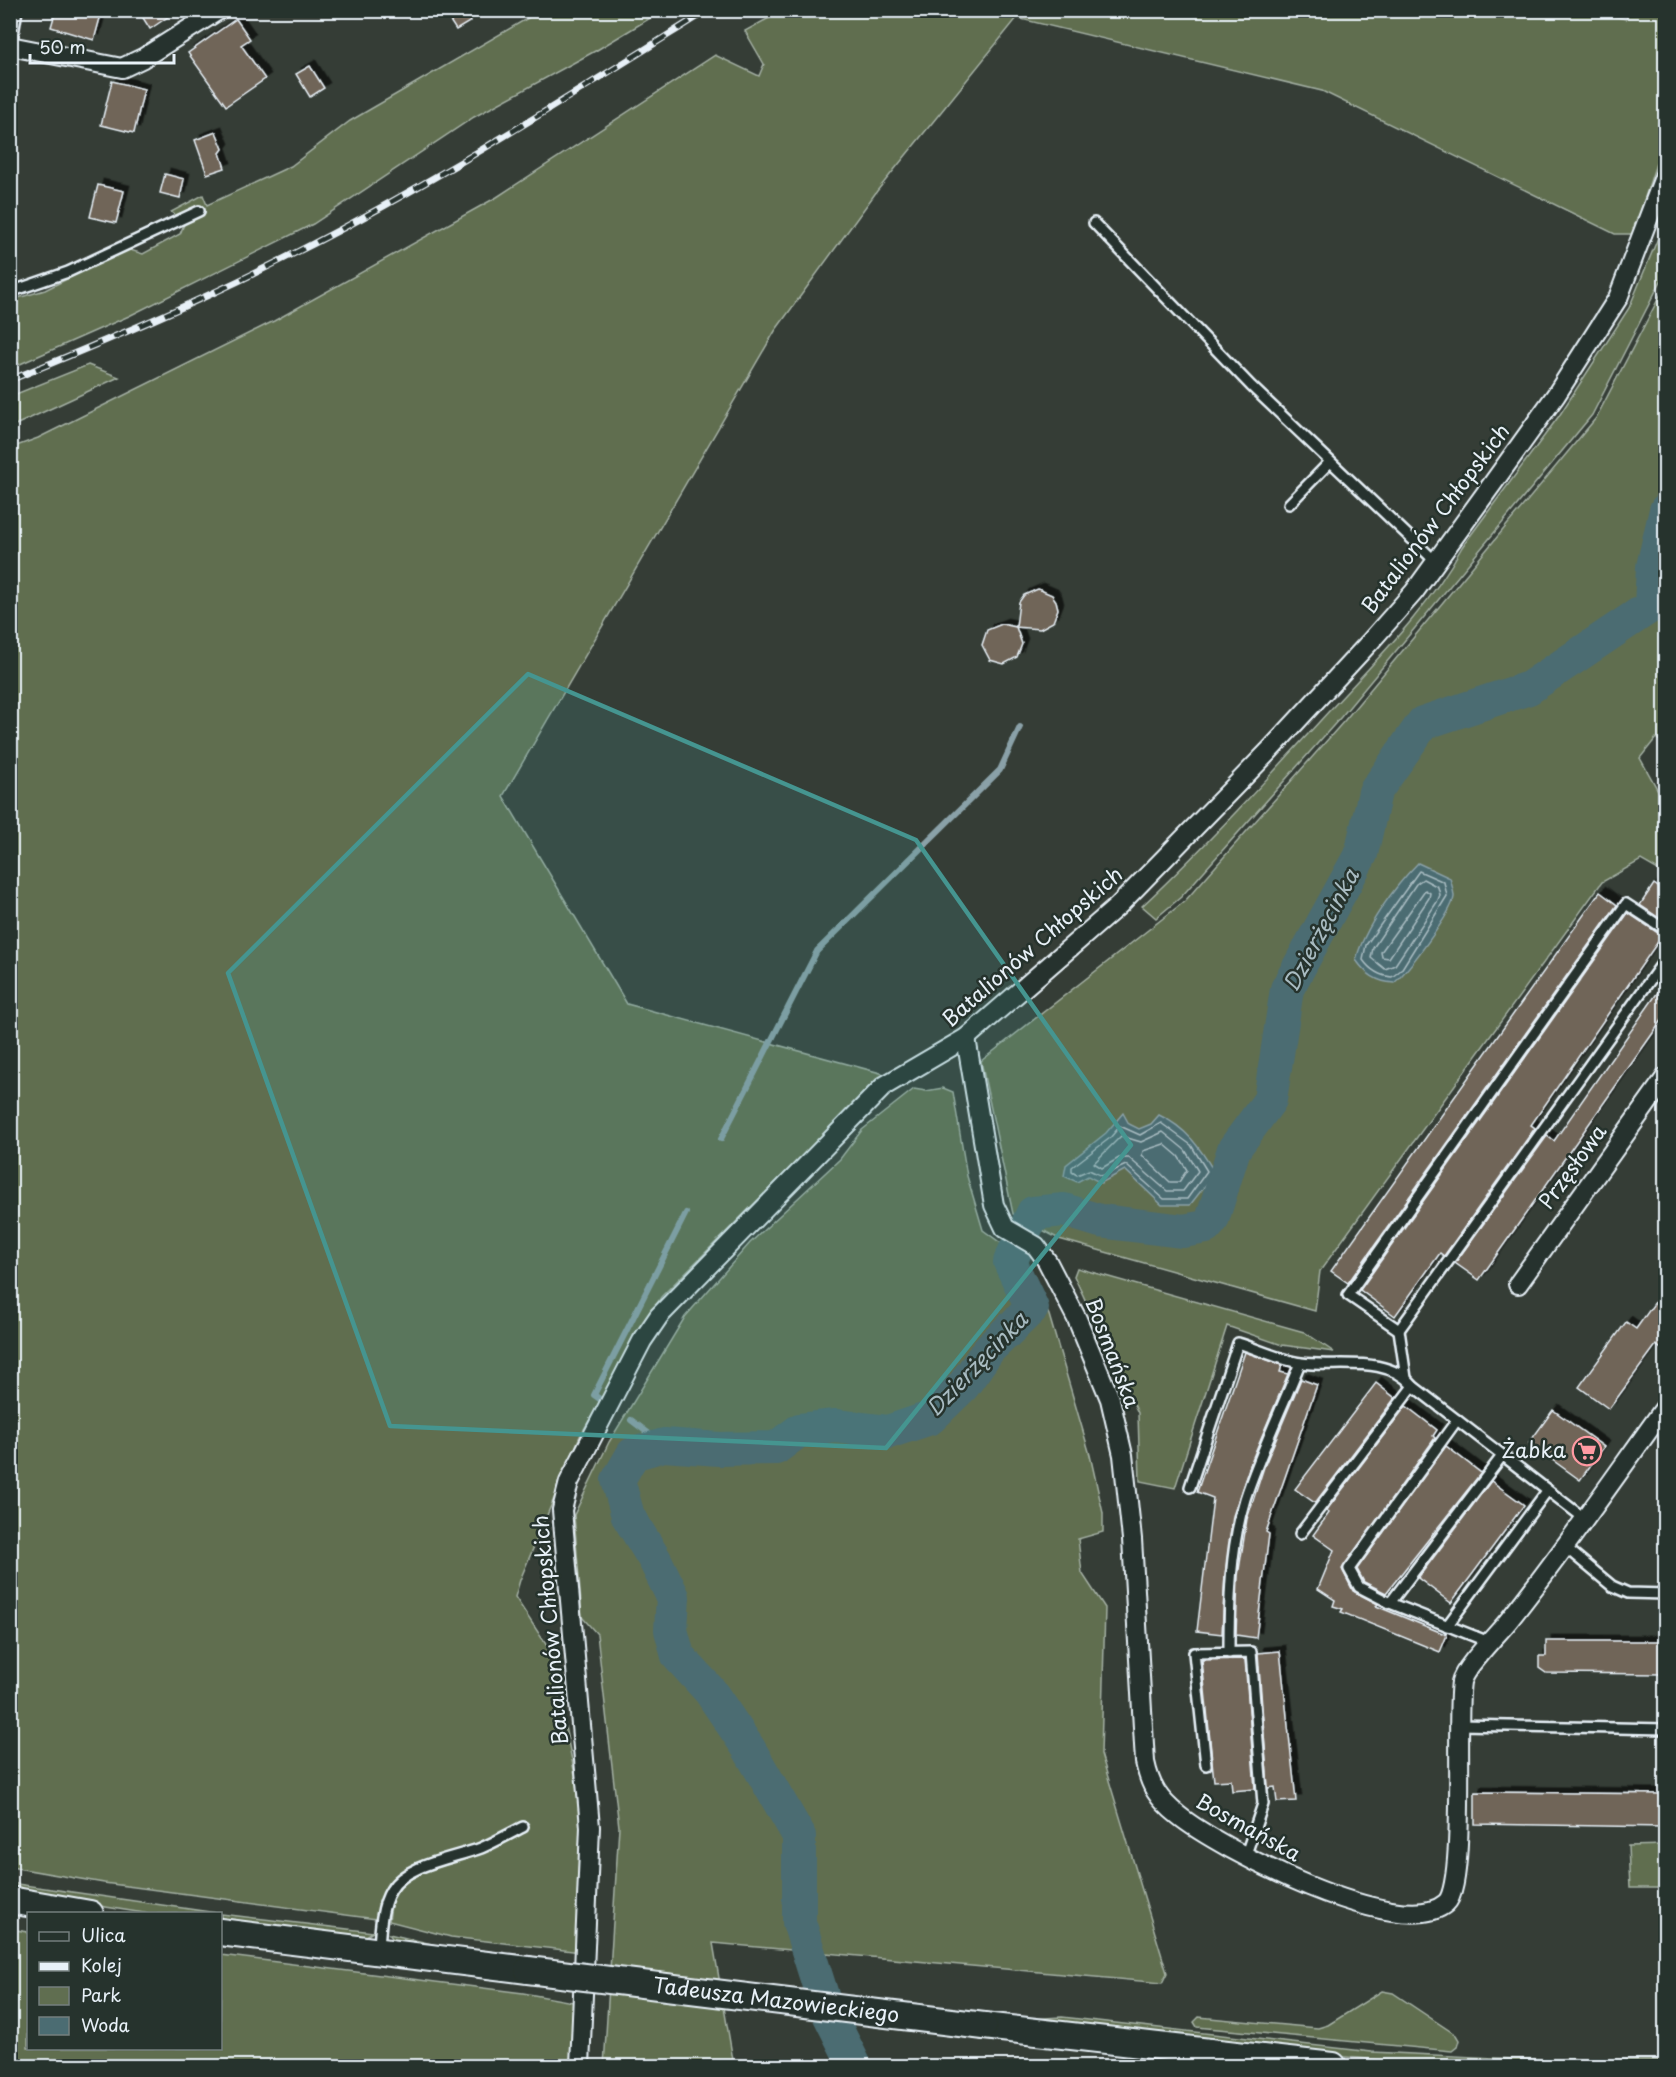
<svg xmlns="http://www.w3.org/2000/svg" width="1676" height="2077" viewBox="0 0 1676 2077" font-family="'Playpen Sans',sans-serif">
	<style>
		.green { fill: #606e50; stroke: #a4b0a4; stroke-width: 1.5 }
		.water { fill: #4b6c72; stroke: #8aa1a8; stroke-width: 1.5 }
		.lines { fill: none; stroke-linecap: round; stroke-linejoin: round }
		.shore { stroke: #a9bcc2; stroke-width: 1.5 }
		.stream { stroke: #8aa1a8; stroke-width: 6 }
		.river { stroke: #4b6c72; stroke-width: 34 }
		.building { fill: #706559; stroke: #e8f1f8; stroke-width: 1.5; filter: url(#shadow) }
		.service-casing { stroke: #e8f1f8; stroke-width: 14 }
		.minor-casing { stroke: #e8f1f8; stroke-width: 22 }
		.secondary-casing { stroke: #e8f1f8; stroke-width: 30 }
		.service { stroke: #26332d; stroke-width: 9 }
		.minor { stroke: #26332d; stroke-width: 18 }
		.secondary { stroke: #26332d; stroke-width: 26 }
		.rail-casing { stroke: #e8f1f8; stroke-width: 7 }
		.rail { stroke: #26332d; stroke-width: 4.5; stroke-dasharray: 14; stroke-linecap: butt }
		.secondary-bridge-casing { stroke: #e8f1f8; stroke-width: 30; stroke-linecap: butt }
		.secondary-bridge { stroke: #26332d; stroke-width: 26 }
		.marked { fill: #459590; fill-opacity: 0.2; stroke: #459590; stroke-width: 4.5; stroke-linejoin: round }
		.labels { text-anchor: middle; stroke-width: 5; stroke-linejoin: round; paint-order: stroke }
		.street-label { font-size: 21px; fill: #e8f1f8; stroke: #26332d }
		.poi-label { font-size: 21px; fill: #e8f1f8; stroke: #26332d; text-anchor: end }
		.water-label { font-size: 22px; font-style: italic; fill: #a9bcc2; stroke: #26332d }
	</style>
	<defs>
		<filter id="shadow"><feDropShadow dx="5.5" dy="-5.5" stdDeviation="0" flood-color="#0009"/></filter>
	</defs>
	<rect width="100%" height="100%" fill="#353d36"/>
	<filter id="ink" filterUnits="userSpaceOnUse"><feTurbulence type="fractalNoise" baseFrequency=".0167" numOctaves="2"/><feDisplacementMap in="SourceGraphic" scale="12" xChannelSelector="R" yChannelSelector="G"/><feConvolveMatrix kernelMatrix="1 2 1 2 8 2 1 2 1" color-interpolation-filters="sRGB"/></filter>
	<g filter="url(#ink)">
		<g class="green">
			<path d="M1588,10L1626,19L1629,11H1665V136L1633,234H1615L1322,91L1017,18L877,191L775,331L503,796L627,1004L884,1074L661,1297L580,1436L520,1580L515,1597L549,1649L587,1833L581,1952L451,1937L389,1921L391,1905L379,1902L376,1919L104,1883L11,1867V448L38,438L274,321L497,197L715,55L759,76L764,64L745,31L782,11Z"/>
			<path d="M540,11H662L597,50L474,117L313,224L129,316L11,368V300L45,290L127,249L143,254L180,234L185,222L171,212L203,195L207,205L291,166L350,121Z"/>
			<path d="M1665,221V273L1592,415L1341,717L1181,897L1156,918L1142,906C1208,844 1269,777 1331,709C1377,659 1429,608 1462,547L1559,416L1629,308Z"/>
			<path d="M1665,286V745L1656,738L1640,758L1665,803V874L1641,860L1602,882L1320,1271L1315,1311L1059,1239L1013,1214L981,1061L1185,901L1345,720L1596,418Z"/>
			<path d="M88,365L119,377L11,427V396Z"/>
			<path d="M943,1088L953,1092L967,1176L983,1230L1024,1260L1049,1315L1090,1455L1103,1513V1532L1078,1539L1082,1573L1105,1608L1101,1754L1167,1973L1162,1983L713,1943L734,2066H604L619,1827L597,1634L582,1617L574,1515L609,1442L685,1317L750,1243L840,1159L862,1130L914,1089L926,1091Z"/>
			<path d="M1077,1268L1304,1332L1334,1352L1282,1345L1227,1326L1175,1488L1140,1481L1138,1413L1074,1276Z"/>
			<path d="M1665,1845V1888H1630L1628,1846Z"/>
			<path d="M10,1883L217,1913L150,1914L11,1892Z"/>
			<path d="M221,1914L373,1932L361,1939L221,1922Z"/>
			<path d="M10,1929L28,1932V2048H220L221,1955L523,1993L573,2002L571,2066H11Z"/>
			<path d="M389,1934L449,1948L395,1942Z"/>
			<path d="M1382,1991L1393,1993L1456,2035L1459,2040L1457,2047L1452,2051L1197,2027L1194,2022L1199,2017L1318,2028L1328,2025Z"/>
			<path d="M1062,2017L1372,2052L1515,2059L1665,2060V2066C1585,2066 1505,2068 1425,2063C1291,2055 1160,2036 1027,2019Z"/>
		</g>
		<g class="water">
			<path d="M1418,863L1450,878C1451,883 1454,891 1454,897C1452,913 1407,972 1394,983C1376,982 1366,974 1356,960C1364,928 1395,886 1418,863Z"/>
			<path d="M1123,1113L1129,1124L1139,1129L1151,1124L1159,1115C1187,1128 1200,1148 1215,1173L1190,1205H1162L1125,1170L1101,1183L1088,1176L1077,1182L1064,1176L1066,1165L1106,1133Z"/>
		</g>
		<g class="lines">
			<g class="shore">
				<path d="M1419,871L1444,882L1447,896L1401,970L1392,977C1379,976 1370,970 1363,960L1366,945Z"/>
				<path d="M1423,879L1438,887L1440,895L1437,902L1395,965L1385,969L1371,958L1373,948L1416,884Z"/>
				<path d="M1425,890L1430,893L1429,898L1389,958L1382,957L1381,952Z"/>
				<path d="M1161,1123L1191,1145L1207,1171L1187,1199H1164L1126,1165L1102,1176L1089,1170L1077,1175L1072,1172V1167L1110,1138L1120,1126L1140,1135Z"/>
				<path d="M1163,1132L1185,1150L1198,1171L1183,1191H1167L1129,1158H1119L1102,1168L1094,1163L1121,1136L1141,1142Z"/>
				<path d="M1164,1144L1178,1156L1187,1170L1179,1182H1170L1142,1155L1143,1151Z"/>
			</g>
			<g class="stream">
				<path d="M721,1139L817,951L1000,770L1020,727"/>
				<path d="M607,1404L594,1395L686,1213"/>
				<path d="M631,1420L664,1445"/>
			</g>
			<path class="river" d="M855,2066L826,2008L799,1922V1836L749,1749L710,1691L678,1656L671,1630L673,1597L655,1560L628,1516L618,1480L633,1454L664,1445L719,1449L776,1448L800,1430L835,1426L888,1432L930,1418L963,1386L989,1349L1032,1308L1010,1262L1033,1213L1064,1210L1100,1221L1183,1231L1206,1227L1212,1220L1234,1149L1270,1100L1287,989L1361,854L1375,792L1423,723L1529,688L1651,606L1653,567L1666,510"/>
		</g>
		<g class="building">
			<path d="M56,10H75L100,18L94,40L51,27Z"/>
			<path d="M138,10H178L150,29Z"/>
			<path d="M443,10H464L471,21L456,30Z"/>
			<path d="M236,19L250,39L241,45L265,79L226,106L188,53Z"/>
			<path d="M310,66L324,88L310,97L296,74Z"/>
			<path d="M112,81L144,89L134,133L101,125Z"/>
			<path d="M216,132L223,149L220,153L225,168L207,174L195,140Z"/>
			<path d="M165,174L184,179L180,198L160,193Z"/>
			<path d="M98,185L124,191L116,223L90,217Z"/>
			<path d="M1038,589L1052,595L1056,601L1058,609L1053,622L1040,629L1016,627L1022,644L1017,657L1004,664L990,660L982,645L987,630L1002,624L1016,627L1019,602L1024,595Z"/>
			<path d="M1654,884L1665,892V922L1640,905Z"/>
			<path d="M1600,892L1617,905L1348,1283L1331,1271Z"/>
			<path d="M1628,913L1662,936L1531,1125L1535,1128L1444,1256L1440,1253L1395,1316L1360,1290Z"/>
			<path d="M1665,982V1016L1479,1280L1455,1263L1547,1136L1554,1141Z"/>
			<path d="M1665,1288V1352L1656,1345L1609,1409L1579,1387L1626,1322L1636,1329Z"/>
			<path d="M1245,1352L1282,1365L1280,1372L1288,1374L1251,1462L1233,1516L1225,1575L1222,1634L1197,1631L1213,1498L1197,1492Z"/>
			<path d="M1301,1379L1317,1385L1266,1532L1269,1534L1256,1638L1236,1635L1238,1576L1247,1519L1264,1467Z"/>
			<path d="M1376,1383L1395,1398L1315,1503L1295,1489Z"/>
			<path d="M1406,1406L1437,1430L1433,1436L1435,1438L1342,1569L1353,1591L1378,1604L1376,1606L1447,1635L1440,1652L1341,1612L1343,1609L1333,1606L1335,1600L1318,1589L1334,1550L1313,1535L1329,1513L1326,1511Z"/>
			<path d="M1553,1410L1604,1447L1580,1480L1529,1443Z"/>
			<path d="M1446,1446L1481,1473L1386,1593L1364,1582L1357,1569Z"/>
			<path d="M1491,1481L1524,1505L1451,1603L1418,1578Z"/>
			<path d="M1546,1641H1665V1674L1546,1673L1539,1668V1656H1546Z"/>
			<path d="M1280,1651L1296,1801L1277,1802L1275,1787L1268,1788L1258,1653Z"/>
			<path d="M1245,1659L1255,1789L1232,1791L1231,1780L1214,1781L1202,1660Z"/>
			<path d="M1475,1792L1665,1794V1827L1475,1824Z"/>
		</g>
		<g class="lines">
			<g class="service-casing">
				<g id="service">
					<path d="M11,46L17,10"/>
					<path d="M1094,223L1251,386L1436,562"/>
					<path d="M10,292L68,272L199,211"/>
					<path d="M1289,504L1330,462"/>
					<path d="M1399,1330L1348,1295L1626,904L1666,930"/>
					<path d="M1406,1378L1399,1330L1666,958"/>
					<path d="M1457,1420L1349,1569L1359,1587L1390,1603L1489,1642"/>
					<path d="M1190,1487L1238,1343C1258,1349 1280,1360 1301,1363C1336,1368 1387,1354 1413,1386L1585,1519"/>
					<path d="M1300,1534L1413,1386"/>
					<path d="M1564,1546L1612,1586L1628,1593L1666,1594"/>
					<path d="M1390,1603L1502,1456"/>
					<path d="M1447,1626L1547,1491"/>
					<path d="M1229,1653C1229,1602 1230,1548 1245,1499C1260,1453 1282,1408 1300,1363"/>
					<path d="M1460,1725L1666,1729"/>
					<path d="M1206,1765L1194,1653L1251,1652L1263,1804L1245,1857"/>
					<path d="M379,1949C380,1931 381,1906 391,1890C406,1864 455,1858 481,1848C495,1842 509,1834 523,1827"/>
				</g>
			</g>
			<g class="minor-casing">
				<g id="minor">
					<path d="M10,46L122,68L143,58L219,10"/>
					<path d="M966,1038L994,1205L1005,1228L1036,1246L1047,1261L1077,1319L1110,1399L1123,1455L1132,1539L1145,1762C1150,1786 1158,1799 1178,1815C1218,1848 1401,1943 1446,1903C1467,1885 1455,1719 1461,1682C1464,1667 1499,1633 1509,1620C1564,1551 1614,1478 1666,1406"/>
					<path d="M1518,1284L1666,1077"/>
					<path d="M580,2066L590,1827L562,1510L569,1482L642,1341L659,1316L884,1086L966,1038L1118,906L1268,752L1369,643L1414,592L1493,483L1556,395L1618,298L1666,172"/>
				</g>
			</g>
			<g class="secondary-casing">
				<g id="secondary">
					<path d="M10,1900L90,1914"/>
					<path d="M220,1932L528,1970"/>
					<path d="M984,2026L1333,2066"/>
				</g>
			</g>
			<use href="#service" class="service"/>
			<use href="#minor" class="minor"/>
			<use href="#secondary" class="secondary"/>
			<g class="rail-casing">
				<path id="rail" d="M10,380C106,341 201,301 293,254C436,182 572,95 708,10"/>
			</g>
			<use href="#rail" class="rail"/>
			<g class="secondary-bridge-casing">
				<g id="secondary-bridge">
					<path id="s1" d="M528,1970L984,2026"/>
				</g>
			</g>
			<use href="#secondary-bridge" class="secondary-bridge"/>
		</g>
	</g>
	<path class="marked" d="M528,674L916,840L1131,1145L886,1448L390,1426L228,973Z"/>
	<defs>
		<g id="supermarket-ring" transform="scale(1.5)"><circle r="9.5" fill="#26332d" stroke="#ff9aa2" stroke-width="1.5"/><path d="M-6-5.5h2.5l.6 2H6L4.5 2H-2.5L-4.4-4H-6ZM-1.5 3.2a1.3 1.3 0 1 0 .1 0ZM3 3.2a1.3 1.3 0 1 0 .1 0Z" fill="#ff9aa2"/></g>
	</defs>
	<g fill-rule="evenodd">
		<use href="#supermarket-ring" x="1587" y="1451"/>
	</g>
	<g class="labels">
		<g class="street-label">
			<text transform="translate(1436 519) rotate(-53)" y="7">Batalionów Chłopskich</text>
			<text transform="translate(1033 947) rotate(-41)" y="7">Batalionów Chłopskich</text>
			<text transform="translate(1573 1167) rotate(-54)" y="7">Przęsłowa</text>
			<text transform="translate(1112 1353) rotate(69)" y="7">Bosmańska</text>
			<text transform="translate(551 1630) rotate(-95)" y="7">Batalionów Chłopskich</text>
			<text transform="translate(1248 1828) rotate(29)" y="7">Bosmańska</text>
			<text dy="7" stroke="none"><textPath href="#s1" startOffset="250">Tadeusza Mazowieckiego</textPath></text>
		</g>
		<g class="poi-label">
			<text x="1566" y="1458">Żabka</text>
		</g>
		<g class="water-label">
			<text transform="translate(1321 930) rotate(-62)" y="8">Dzierżęcinka</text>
			<text transform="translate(977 1364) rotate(-46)" y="8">Dzierżęcinka</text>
		</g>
	</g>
	<rect width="1676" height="2077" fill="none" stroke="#26332d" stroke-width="36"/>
	<rect x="18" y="18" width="1640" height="2041" fill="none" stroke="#e8f1f8" stroke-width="2" filter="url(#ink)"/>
	<rect x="27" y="1912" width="195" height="138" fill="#26332d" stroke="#747f7e" stroke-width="1.5"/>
	<rect x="39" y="1932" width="30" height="9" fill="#26332d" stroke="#747f7e" stroke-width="1.5"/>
	<text x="81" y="1942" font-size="18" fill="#e8f1f8">Ulica</text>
	<rect x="39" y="1962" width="30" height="9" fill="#e8f1f8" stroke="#747f7e" stroke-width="1.5"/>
	<text x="81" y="1972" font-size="18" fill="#e8f1f8">Kolej</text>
	<rect x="39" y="1987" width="30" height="18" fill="#606e50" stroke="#747f7e" stroke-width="1.5"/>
	<text x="81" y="2002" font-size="18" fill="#e8f1f8">Park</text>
	<rect x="39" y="2017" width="30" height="18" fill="#4b6c72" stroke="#747f7e" stroke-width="1.5"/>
	<text x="81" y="2032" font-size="18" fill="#e8f1f8">Woda</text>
	<path d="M30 54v9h144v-9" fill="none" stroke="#e8f1f8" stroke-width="3"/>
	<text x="39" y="54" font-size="18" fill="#e8f1f8" stroke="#26332d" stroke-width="4.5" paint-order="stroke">50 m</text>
</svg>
